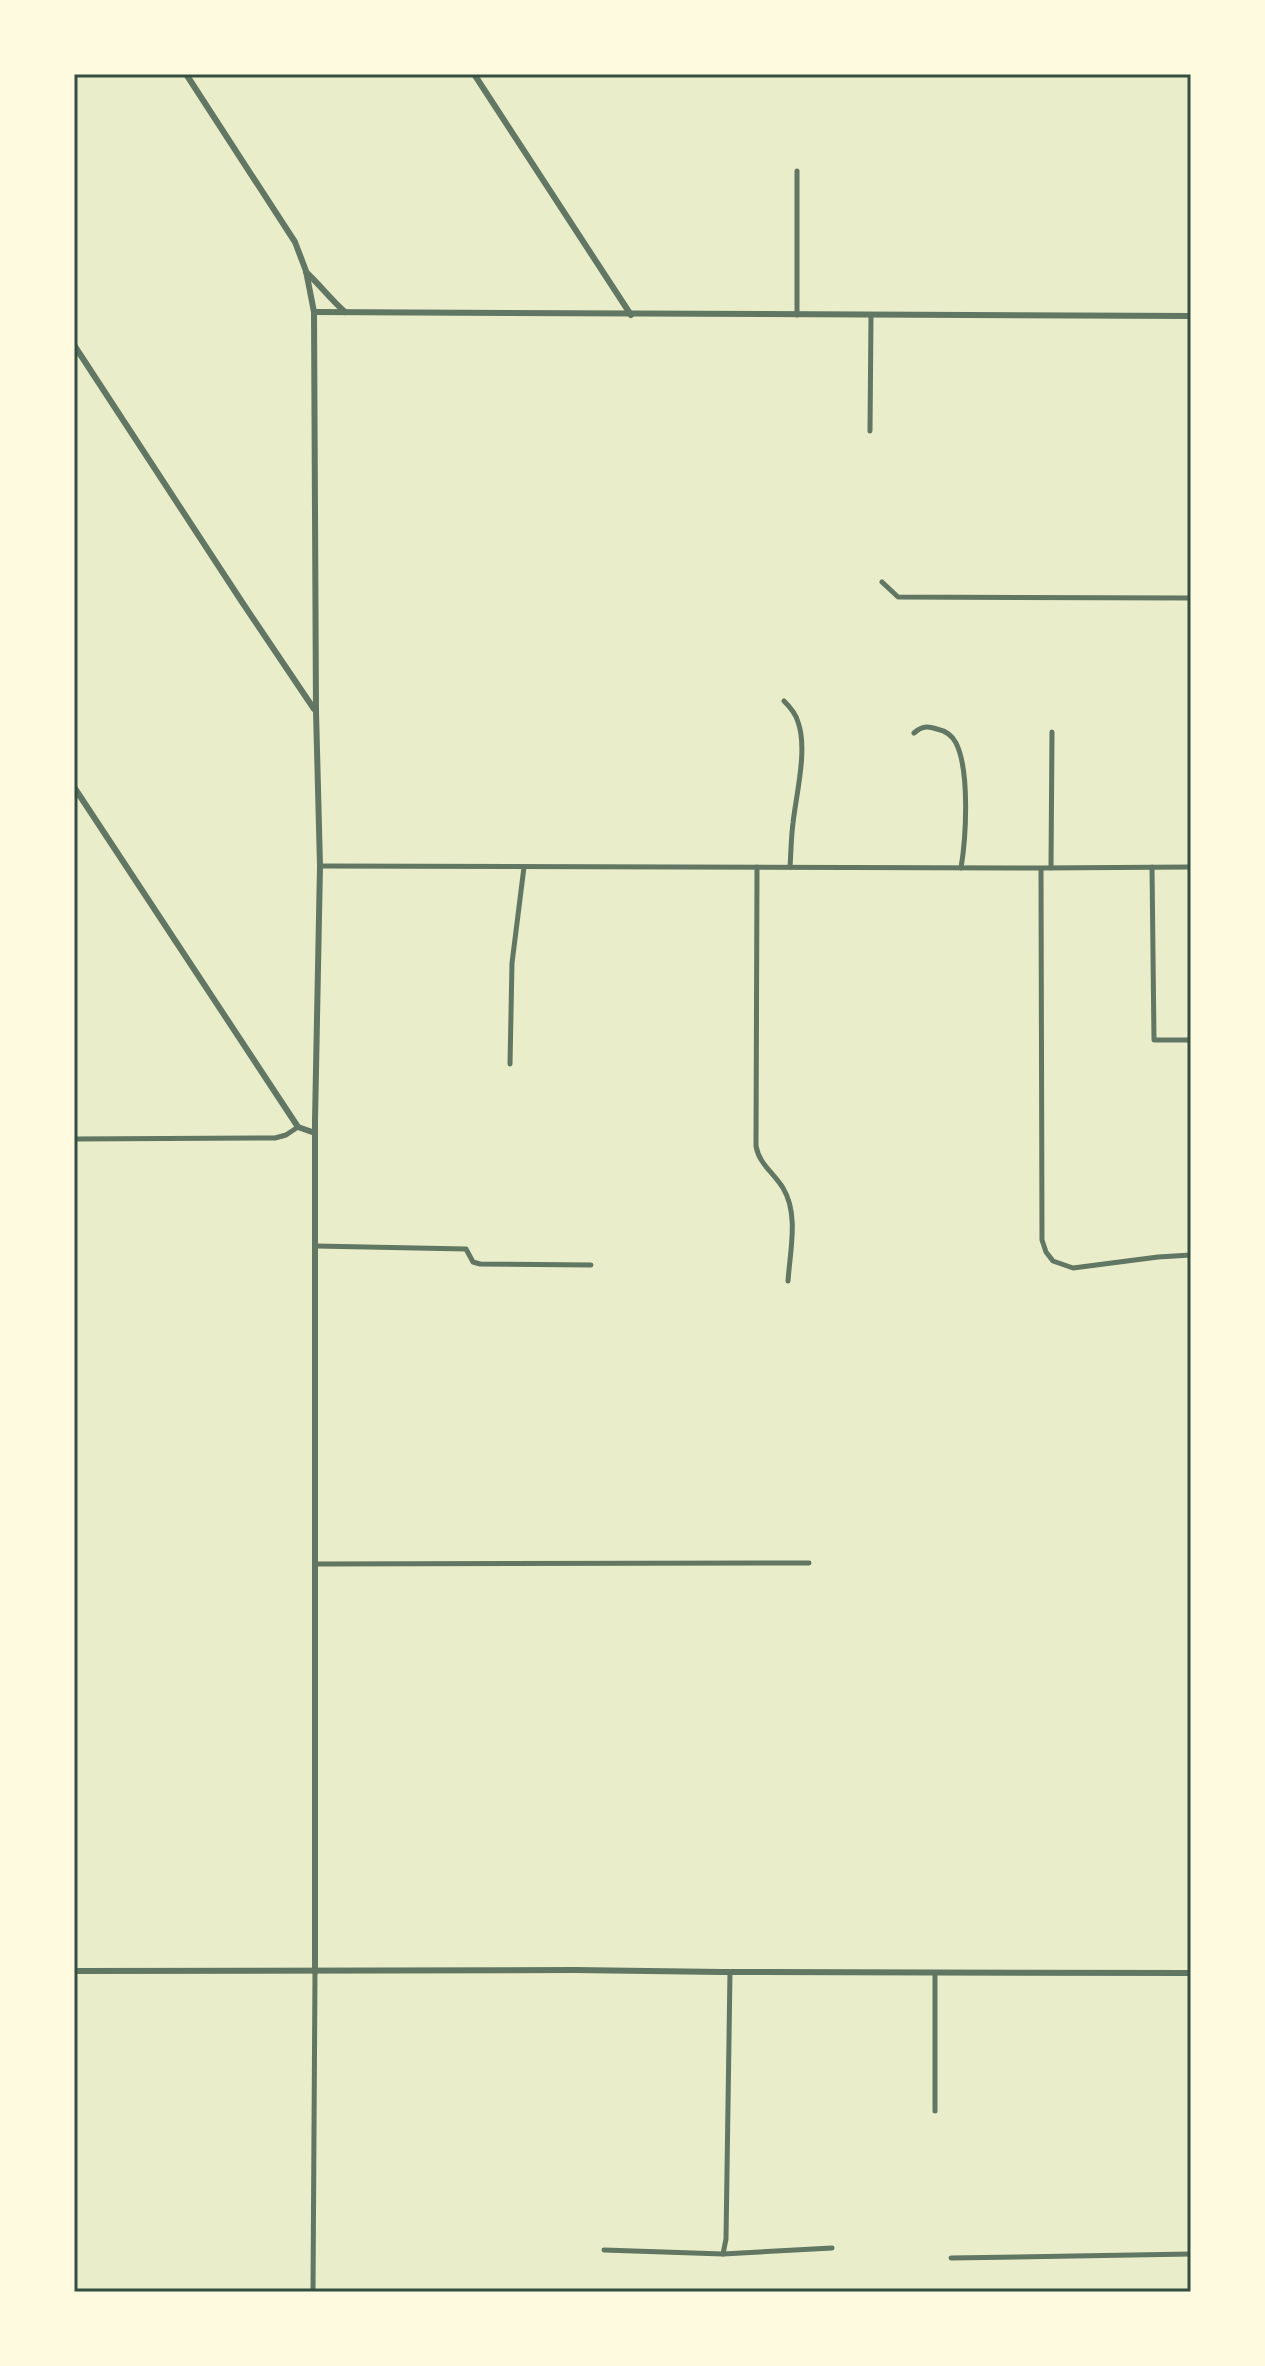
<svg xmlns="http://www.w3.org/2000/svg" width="1265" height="2366" viewBox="0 0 1265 2366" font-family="'Space Grotesk',sans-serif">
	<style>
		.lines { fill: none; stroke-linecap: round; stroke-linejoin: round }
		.minor { stroke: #617663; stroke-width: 5 }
		.tertiary { stroke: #617663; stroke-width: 6 }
		.neatline { fill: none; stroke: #344e41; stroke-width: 3 }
	</style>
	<rect width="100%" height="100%" fill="#e9edc9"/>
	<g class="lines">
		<g class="minor">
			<path d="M797,171V315"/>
			<path d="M870,431L871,315"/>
			<path d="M882,582L898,597L1191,598"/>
			<path d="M784,701C790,707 796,714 798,722C808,749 796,795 793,823C791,838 791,853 790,867"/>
			<path d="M914,733C922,726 927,726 937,729C946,731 952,735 956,743C970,771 966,838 961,868"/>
			<path d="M320,866L1041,868L1191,867"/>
			<path d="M757,867L756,1146C759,1164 774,1173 783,1188C799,1214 790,1251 788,1281"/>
			<path d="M1152,867L1154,1040H1191"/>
			<path d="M1051,868L1052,732"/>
			<path d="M1041,869L1042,1240L1046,1252L1053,1261L1073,1268L1158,1257L1191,1255"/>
			<path d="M510,1064L512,963L524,867"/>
			<path d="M74,1139L275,1138L286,1135L298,1127"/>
			<path d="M316,1246L466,1249L473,1262L480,1264L591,1265"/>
			<path d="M316,1564L809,1563"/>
			<path d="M935,1973V2111"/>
			<path d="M604,2250L723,2254L832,2248"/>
			<path d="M723,2254L726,2239L730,1972"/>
			<path d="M951,2258L1191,2254"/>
			<path d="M313,2292L315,1972"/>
		</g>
		<g class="tertiary">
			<path d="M186,74L295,242L306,271L314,312L316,711L320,866L315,1121V1972"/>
			<path d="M474,74L631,315"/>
			<path d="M306,272C320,285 331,300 345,312"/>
			<path d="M314,312L1191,316"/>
			<path d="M74,345L242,602L314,709"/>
			<path d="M74,787L298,1127L315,1133"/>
			<path d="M74,1971L574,1970L722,1972L1191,1973"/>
		</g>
	</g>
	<rect width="1265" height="2366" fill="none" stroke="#fefae0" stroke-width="152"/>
	<rect x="76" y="76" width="1113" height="2214" class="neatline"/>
</svg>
